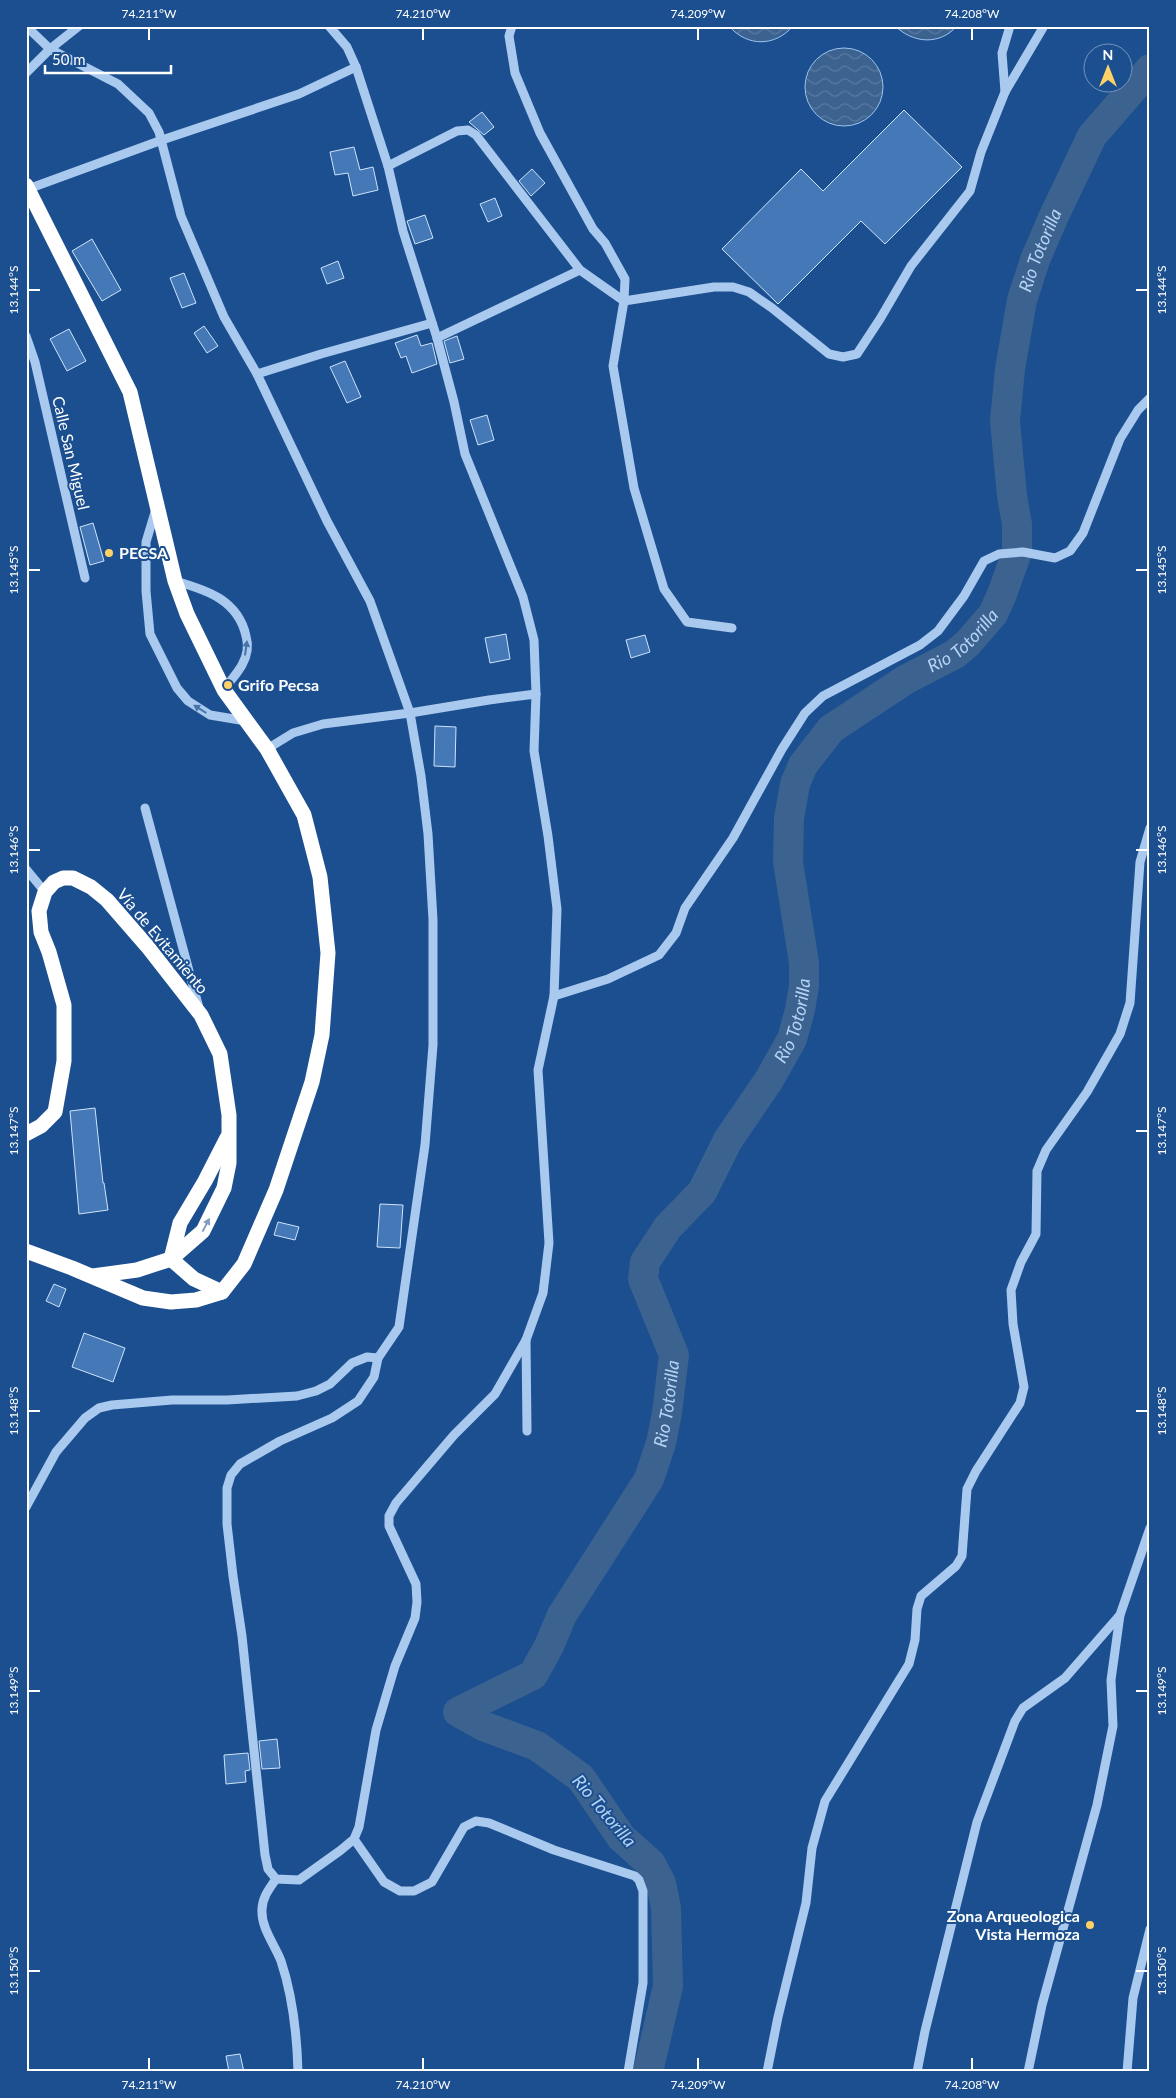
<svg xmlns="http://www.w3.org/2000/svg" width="1176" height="2098" viewBox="0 0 1176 2098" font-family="Lato,sans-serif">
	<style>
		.water { fill: url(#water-waves); stroke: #9cc4f0 }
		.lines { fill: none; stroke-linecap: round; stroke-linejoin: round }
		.river { stroke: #3c6290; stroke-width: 30 }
		.building { fill: #4478b7; stroke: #cfe3fa }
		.minor { stroke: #a9c9ee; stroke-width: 9 }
		.highway { stroke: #fff; stroke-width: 15 }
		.oneway { fill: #4674ac }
		.oneway2 { fill: #829ec1 }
		.ticks { fill: none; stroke: #fff; stroke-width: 2 }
		.poi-dot { fill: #ffd166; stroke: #1b4f8f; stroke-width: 2 }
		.labels { text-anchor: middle; stroke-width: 4; stroke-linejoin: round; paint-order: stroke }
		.street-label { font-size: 16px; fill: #fff; stroke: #1b4f8f }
		.poi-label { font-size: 16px; font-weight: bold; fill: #fff; stroke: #1b4f8f; text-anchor: start }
		.water-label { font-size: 18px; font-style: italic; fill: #b5d3f5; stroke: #1b4f8f }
		.neatline { fill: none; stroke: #fff; stroke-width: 2 }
		.ticks-label { font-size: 12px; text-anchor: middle; fill: #fff }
	</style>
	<defs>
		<pattern id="water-waves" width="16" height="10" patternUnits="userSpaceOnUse" patternTransform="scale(1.25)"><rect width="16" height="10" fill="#3c6290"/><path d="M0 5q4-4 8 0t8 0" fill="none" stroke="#597aa1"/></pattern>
	</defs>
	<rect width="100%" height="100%" fill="#1b4f8f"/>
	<g class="water">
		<path d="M729,26H793C775,47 747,47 729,26Z"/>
		<path d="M895,26H957C939,46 913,43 895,26Z"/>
		<circle cx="844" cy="87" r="39"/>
	</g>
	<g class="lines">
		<g class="river">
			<path id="s1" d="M1017,550V524L1012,496L1005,421L1010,369L1022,300L1035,260L1053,218L1092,136L1150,69"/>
			<path id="s2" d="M648,2072L668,1986L666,1908L661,1883L651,1864L621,1837L581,1778L537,1746L483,1726L458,1712L533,1675L549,1646L562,1615L649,1479L661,1443L667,1413L674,1355L643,1279L645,1262L668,1227L702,1192L728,1140L769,1080L792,1039L800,1010L804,986V963L788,862L789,818L795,784L803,765L831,729L905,680L955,654L968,643L993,614L1002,594L1016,555"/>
		</g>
	</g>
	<g class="building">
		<path d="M904,110L962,167L885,244L861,221L778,304L722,249L801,169L823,191Z"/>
		<path d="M482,112L494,127L484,135L469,122Z"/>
		<path d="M354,147L360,170L373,167L378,190L353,196L348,173L335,175L330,152Z"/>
		<path d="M532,169L545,183L531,196L519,181Z"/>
		<path d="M495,198L502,216L488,222L480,204Z"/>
		<path d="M425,215L433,238L415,244L407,221Z"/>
		<path d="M92,239L121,290L102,301L72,251Z"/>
		<path d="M338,261L344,278L327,284L321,268Z"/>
		<path d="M184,273L196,303L182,308L170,278Z"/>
		<path d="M204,326L218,346L207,353L194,333Z"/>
		<path d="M69,329L86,361L67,371L50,339Z"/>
		<path d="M417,335L421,346L432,343L437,364L412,373L406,356L401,358L395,343Z"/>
		<path d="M457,336L464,359L450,363L444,341Z"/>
		<path d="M345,361L361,397L347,403L330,367Z"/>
		<path d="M487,415L494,440L478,445L470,420Z"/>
		<path d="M93,523L104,561L90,565L80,527Z"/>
		<path d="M506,634L510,659L490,663L485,638Z"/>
		<path d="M645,635L650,652L631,658L626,640Z"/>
		<path d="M435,726L456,727L455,767L434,766Z"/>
		<path d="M95,1108L103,1183H104L108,1210L79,1214L70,1111Z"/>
		<path d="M380,1204L403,1205L400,1248L377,1247Z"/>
		<path d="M278,1222L299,1227L295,1240L274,1235Z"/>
		<path d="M54,1284L66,1289L59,1307L46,1301Z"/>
		<path d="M84,1333L125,1348L113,1382L72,1367Z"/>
		<path d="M277,1739L280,1768L262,1769L259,1741Z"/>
		<path d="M248,1753L250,1770L245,1771L246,1782L226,1784L224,1755Z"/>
		<path d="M240,2054L244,2072H229L226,2056Z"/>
	</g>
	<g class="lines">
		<g class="minor">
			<path d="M26,26L50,49L118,84L149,113L159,132L181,216L224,317L257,374L327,521L370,601L410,713L421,776L428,834L433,920V1045L425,1145L399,1327L378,1358L374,1377L358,1401L332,1418L280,1441L240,1464L231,1475L227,1488V1524L233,1576L242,1636L265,1855L268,1869L276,1879L299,1880L341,1850L354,1839L359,1827L376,1730L395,1666L415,1618L417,1602L416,1584L389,1526V1516L396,1503L454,1435L495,1394L526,1340L543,1293L549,1243L538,1070L554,996L557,909L548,836L534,751L536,694L534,640L523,597L465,454L454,402L437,338L403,231L388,166L356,67L347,47L329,26"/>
			<path d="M512,26L509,36L515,73L540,133L593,229L605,243L625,279L624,301L613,366L634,488L664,589L687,622L732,628"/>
			<path d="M26,73L50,49L79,26"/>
			<path d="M1005,92L1002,53L1010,26"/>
			<path d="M388,166L457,131L468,130L476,135L580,270L624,301L714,287H733L749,292L772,308L829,354L843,357L857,354L880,319L911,266L970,191L981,152L1005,92L1044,26"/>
			<path d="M28,189L162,140L299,94L356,67"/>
			<path d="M26,336L35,362L85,578"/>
			<path d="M437,338L580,270"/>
			<path d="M257,374L321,354L432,323"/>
			<path d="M156,509L146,542V591L150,634L177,688L188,701L210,715L246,721"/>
			<path d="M175,581C207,590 238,600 246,636C249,646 247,656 242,665C237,674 229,682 224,690"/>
			<path d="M267,749L293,733L323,724L410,713L489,700L536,694"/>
			<path d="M145,808L199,1008"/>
			<path d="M26,869L45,892"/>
			<path d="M554,996L608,979L659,955L676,933L685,908L733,838L782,749L805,713L823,696L920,645L938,631L964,596L984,561L999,554L1023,552L1055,558L1070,551L1083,533L1120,439L1138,410L1150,398"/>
			<path d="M526,1340L527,1431"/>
			<path d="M26,1507L56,1452L85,1418L99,1408L112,1405L172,1400H227L297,1396L316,1391L330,1384L352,1363L367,1357L378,1358"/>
			<path d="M354,1839L384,1882L400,1891H414L432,1882L464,1827L476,1821L489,1823L554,1850L635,1876L639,1880L643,1891V1983L628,2072"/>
			<path d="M276,1879C269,1889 262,1898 262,1910C261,1928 275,1945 281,1961C293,1997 297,2034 298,2072"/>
			<path d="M767,2072L778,2017L806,1903L812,1848L825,1801L909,1664L915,1640L917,1609L921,1596L956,1566L962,1556L967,1489L976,1471L1020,1403L1024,1387L1013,1324L1011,1290L1021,1262L1036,1234L1037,1171L1046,1150L1087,1092L1120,1034L1130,1003L1140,862L1150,828"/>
			<path d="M917,2072L925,2031L977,1822L1015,1721L1023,1708L1065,1678L1120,1615"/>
			<path d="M1028,2072L1042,2005L1097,1805L1113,1726L1111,1680L1120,1615L1150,1528"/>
			<path d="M1127,2072L1133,1998L1150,1929"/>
		</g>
		<g class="highway">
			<path d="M26,185L130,392L175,581L187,614L224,690L267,749L304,815L320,877L328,953L322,1035L312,1082L276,1190L244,1264L222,1292L196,1300L171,1302L143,1298L72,1268L26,1251"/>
			<path d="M26,1134L41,1126L55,1112L64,1061V1005L49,952L41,932L39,911L45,892L54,882L63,878H73L91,887L107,900L147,946L201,1015L220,1054L229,1115V1163L224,1188L203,1231L171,1259L137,1270L93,1276"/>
			<path d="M171,1259L180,1223L205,1181L227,1138"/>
			<path d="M171,1259L194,1279L222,1292"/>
		</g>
	</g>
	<defs><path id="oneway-solid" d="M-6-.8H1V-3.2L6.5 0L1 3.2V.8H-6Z" transform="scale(1.25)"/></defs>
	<g class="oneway">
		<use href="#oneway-solid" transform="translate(246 648) rotate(-82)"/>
		<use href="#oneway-solid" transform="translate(200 709) rotate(-148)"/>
	</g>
	<use class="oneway2" href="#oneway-solid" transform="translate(206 1225) rotate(-62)"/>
	<path class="ticks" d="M149,28V40M423,28V40M698,28V40M972,28V40M28,290H40M1136,290H1148M28,570H40M1136,570H1148M28,850H40M1136,850H1148M28,1131H40M1136,1131H1148M28,1411H40M1136,1411H1148M28,1691H40M1136,1691H1148M28,1971H40M1136,1971H1148M149,2058V2070M423,2058V2070M698,2058V2070M972,2058V2070"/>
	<g class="poi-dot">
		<circle cx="109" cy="553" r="5"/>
		<circle cx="228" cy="685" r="5"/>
		<circle cx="1090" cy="1925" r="5"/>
	</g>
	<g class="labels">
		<g class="street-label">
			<text transform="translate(71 453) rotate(77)" y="6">Calle San Miguel</text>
			<text transform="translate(163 941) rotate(50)" y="6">Vía de Evitamiento</text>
		</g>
		<g class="poi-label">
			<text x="119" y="559">PECSA</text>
			<text x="238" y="691">Grifo Pecsa</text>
			<text x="1080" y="1922" text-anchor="end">Zona Arqueologica<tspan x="1080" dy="18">Vista Hermoza</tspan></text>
		</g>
		<g class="water-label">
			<text dy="6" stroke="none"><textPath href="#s1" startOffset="305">Rio Totorilla</textPath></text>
			<text dy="6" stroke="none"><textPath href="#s2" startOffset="1756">Rio Totorilla</textPath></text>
			<text dy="6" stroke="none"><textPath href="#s2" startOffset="1290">Rio Totorilla</textPath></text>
			<text dy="6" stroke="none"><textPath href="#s2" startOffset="855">Rio Totorilla</textPath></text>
			<text transform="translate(604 1811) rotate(50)" y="6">Rio Totorilla</text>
		</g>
	</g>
	<rect width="1176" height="2098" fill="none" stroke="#1b4f8f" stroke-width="55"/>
	<g transform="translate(1108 68)"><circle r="24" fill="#1b4f8f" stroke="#7695bc"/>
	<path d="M0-4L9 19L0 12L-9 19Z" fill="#ffd166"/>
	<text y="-8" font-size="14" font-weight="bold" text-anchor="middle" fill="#ffffff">N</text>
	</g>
	<path d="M45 65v8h126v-8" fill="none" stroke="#ffffff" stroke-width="2.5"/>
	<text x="52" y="65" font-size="15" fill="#ffffff" stroke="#1b4f8f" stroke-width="4" paint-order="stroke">50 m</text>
	<rect x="28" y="28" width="1120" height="2042" class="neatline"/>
	<g class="ticks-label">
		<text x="149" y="18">74.211°W</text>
		<text x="423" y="18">74.210°W</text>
		<text x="698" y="18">74.209°W</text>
		<text x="972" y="18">74.208°W</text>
		<text transform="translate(14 290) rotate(-90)" y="4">13.144°S</text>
		<text transform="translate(1162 290) rotate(-90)" y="4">13.144°S</text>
		<text transform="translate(14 570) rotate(-90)" y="4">13.145°S</text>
		<text transform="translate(1162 570) rotate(-90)" y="4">13.145°S</text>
		<text transform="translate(14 850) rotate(-90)" y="4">13.146°S</text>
		<text transform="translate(1162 850) rotate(-90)" y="4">13.146°S</text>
		<text transform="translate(14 1131) rotate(-90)" y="4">13.147°S</text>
		<text transform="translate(1162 1131) rotate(-90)" y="4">13.147°S</text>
		<text transform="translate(14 1411) rotate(-90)" y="4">13.148°S</text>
		<text transform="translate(1162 1411) rotate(-90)" y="4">13.148°S</text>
		<text transform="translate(14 1691) rotate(-90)" y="4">13.149°S</text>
		<text transform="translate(1162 1691) rotate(-90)" y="4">13.149°S</text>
		<text transform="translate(14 1971) rotate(-90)" y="4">13.150°S</text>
		<text transform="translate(1162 1971) rotate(-90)" y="4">13.150°S</text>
		<text x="149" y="2089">74.211°W</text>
		<text x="423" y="2089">74.210°W</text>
		<text x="698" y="2089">74.209°W</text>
		<text x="972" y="2089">74.208°W</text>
	</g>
</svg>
